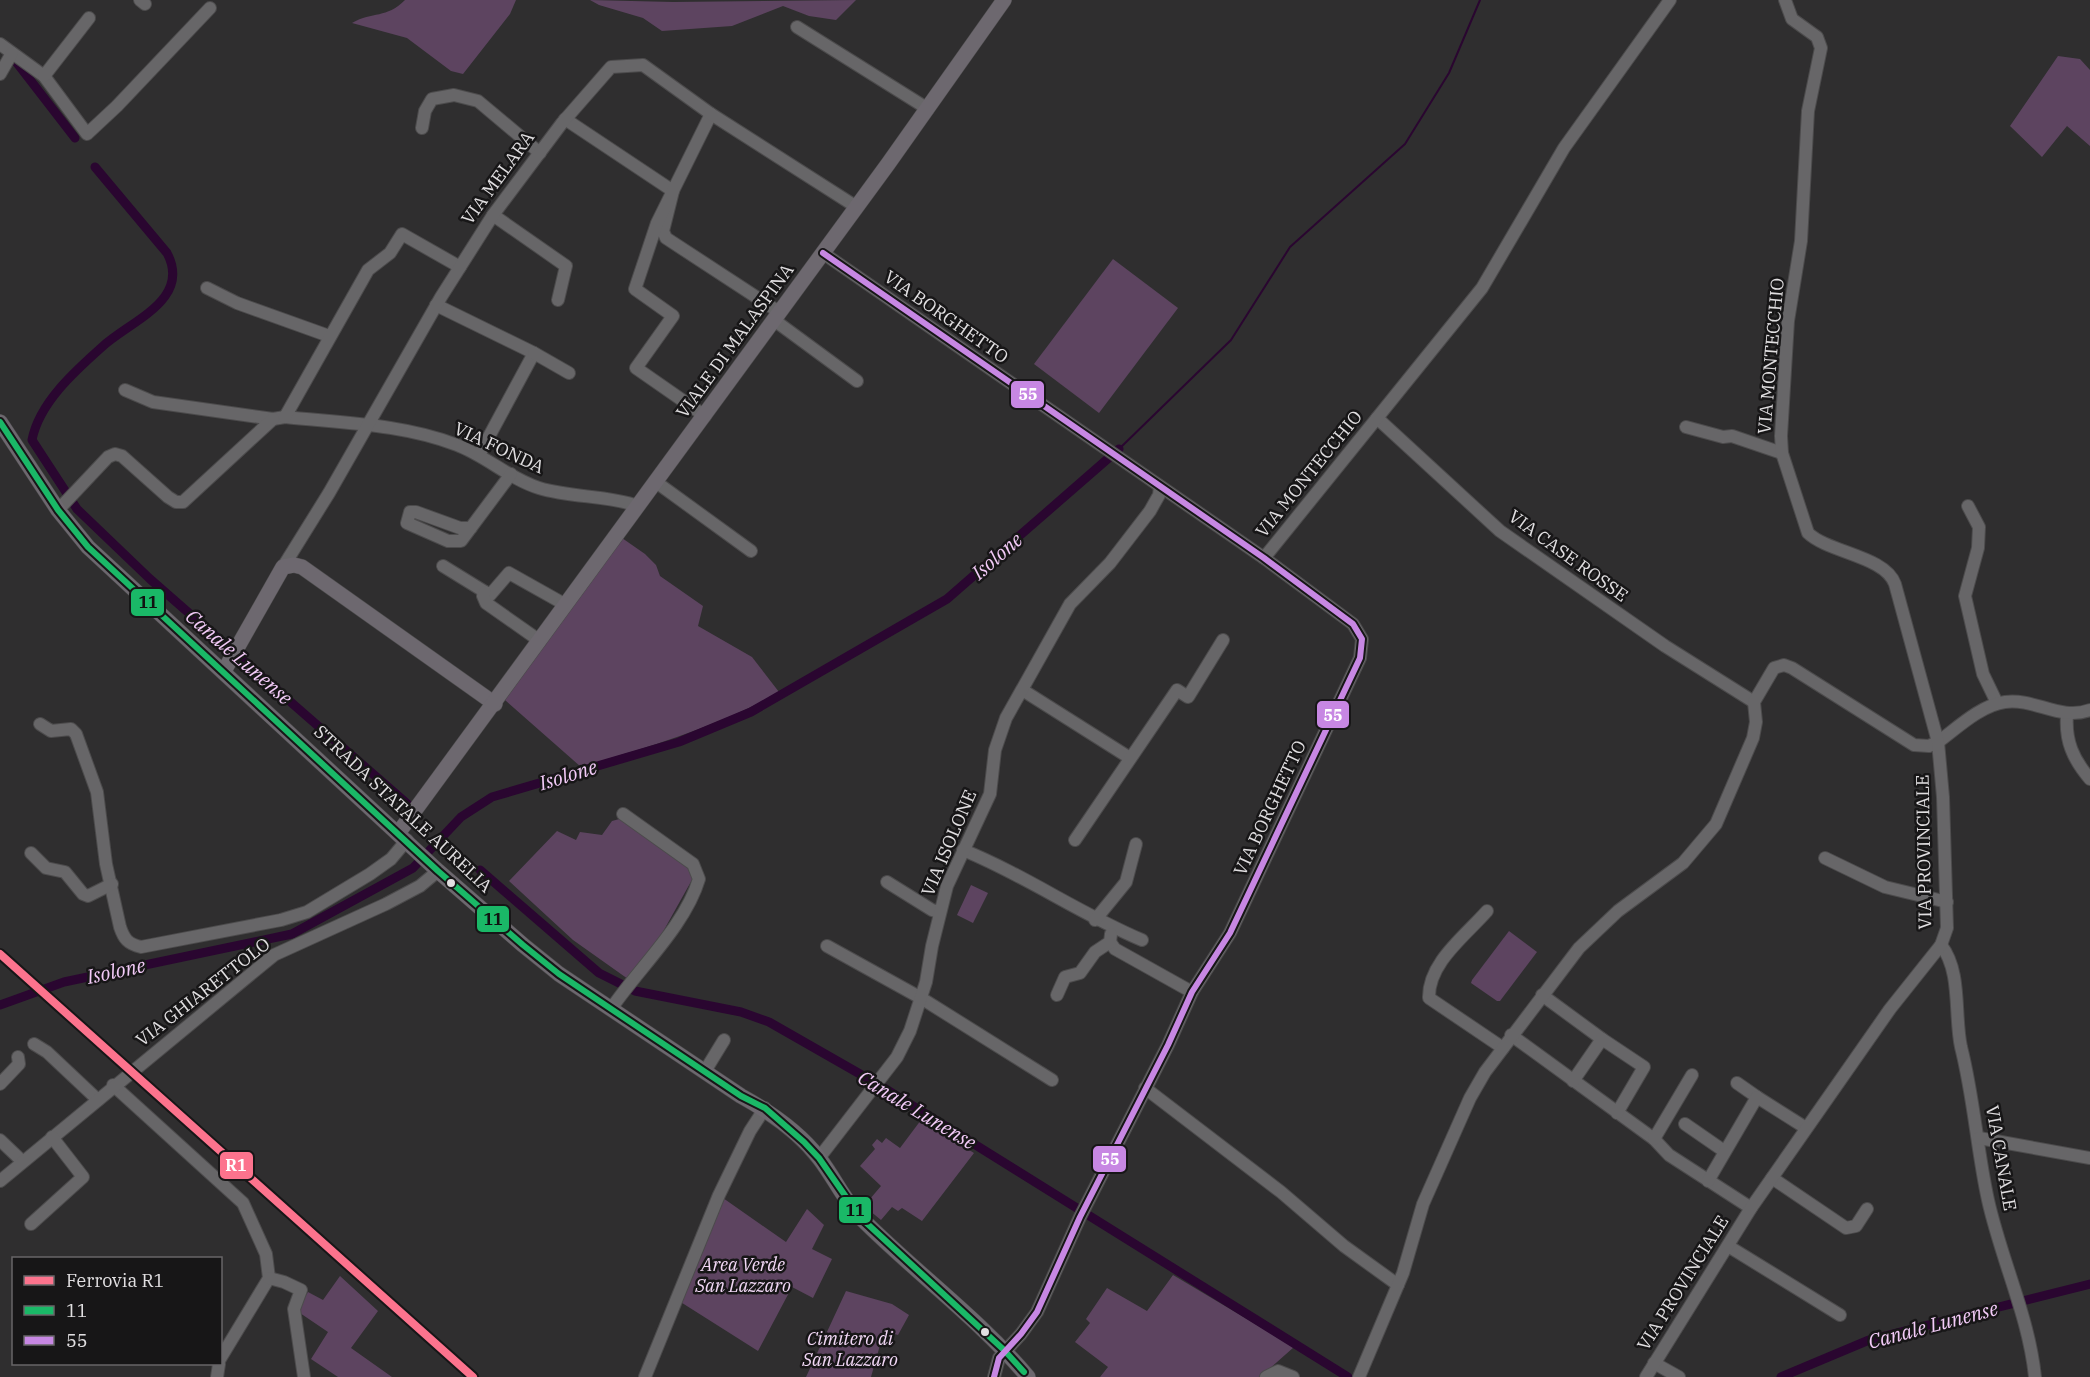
<svg xmlns="http://www.w3.org/2000/svg" width="2090" height="1377" viewBox="0 0 2090 1377" font-family="'IBM Plex Serif',serif">
	<style>
		.green { fill: #5d4460 }
		.lines { fill: none; stroke-linecap: round; stroke-linejoin: round }
		.stream { stroke: #2a0630; stroke-width: 2 }
		.canal { stroke: #2a0630; stroke-width: 9 }
		.minor-casing { stroke: #4c4b4c; stroke-width: 14 }
		.major-casing { stroke: #4c4b4c; stroke-width: 16 }
		.minor { stroke: #676668; stroke-width: 12 }
		.major { stroke: #6d686f; stroke-width: 15 }
		.bus-1-casing { stroke: #171617; stroke-width: 10 }
		.bus-2-casing { stroke: #171617; stroke-width: 10 }
		.bus-1 { stroke: #1ab867; stroke-width: 6 }
		.bus-2 { stroke: #c787e3; stroke-width: 6 }
		.rail-1-casing { stroke: #171617; stroke-width: 12 }
		.rail-1 { stroke: #fc738d; stroke-width: 8 }
		.bus-dot { fill: #e1dfe1; stroke: #171617; stroke-width: 2 }
		.labels { text-anchor: middle; stroke-width: 5; stroke-linejoin: round; paint-order: stroke }
		.street-label { font-size: 18px; fill: #e1dfe1; stroke: #171617 }
		.park-label { font-size: 18px; font-style: italic; fill: #f2d8f6; stroke: #171617 }
		.water-label { font-size: 20px; font-style: italic; fill: #f3cbf8; stroke: #171617 }
		.line-badge { stroke: #171617; stroke-width: 2 }
		.badge-label { font-size: 16px; text-anchor: middle; font-weight: bold; fill: #fff }
		.pale-badge-label { font-size: 16px; text-anchor: middle; font-weight: bold; fill: #111 }
	</style>
	<rect width="100%" height="100%" fill="#2f2e2f"/>
	<g class="green">
		<path d="M405,0H516L510,14L463,74L451,71L407,38L352,23C373,11 386,19 405,0Z"/>
		<path d="M590,0L673,2L856,0L836,20L809,16L783,6L732,26L662,31L643,18L599,5Z"/>
		<path d="M2058,56L2080,59L2090,70V146L2067,126L2042,157L2010,126Z"/>
		<path d="M1113,259L1178,308L1099,413L1034,364Z"/>
		<path d="M622,538L645,554L656,565L660,576L703,606L698,626L752,657L779,692C718,727 648,747 581,767L505,700Z"/>
		<path d="M623,818L687,863L693,878L650,955L628,979L573,940L509,881L557,831L576,840L580,832L602,835L612,821Z"/>
		<path d="M971,885L988,893L973,923L957,915Z"/>
		<path d="M1509,931L1537,952L1500,1001H1497L1471,983L1472,980Z"/>
		<path d="M921,1120L974,1153L922,1221L902,1208L898,1211L892,1207L881,1220L864,1206L881,1186L860,1166L875,1149L872,1145L877,1139L882,1143L886,1138L900,1148Z"/>
		<path d="M723,1198L786,1242L807,1209L824,1225L812,1249L832,1259L813,1298L792,1287L758,1351L679,1301Z"/>
		<path d="M1173,1275L1294,1347L1260,1377H1100L1108,1367L1075,1342L1090,1323L1086,1319L1107,1288L1147,1311Z"/>
		<path d="M340,1276L378,1311L351,1348L392,1377H338L311,1359L328,1332L297,1311L308,1292L323,1300Z"/>
		<path d="M846,1291L892,1304L909,1315L898,1335L884,1331L871,1377H806Z"/>
	</g>
	<g class="lines">
		<path class="stream" d="M1119,449L1231,340L1290,247L1405,144L1449,73L1480,0"/>
		<g class="canal">
			<path d="M17,63L75,138"/>
			<path d="M95,167L167,253C192,300 130,321 102,347C75,371 39,403 32,440L77,509L150,579L412,808"/>
			<path d="M480,870L599,973L635,991L741,1012L769,1022L881,1086L1348,1377"/>
			<path d="M0,1005L64,982L292,934L413,868L461,817L492,797L679,742L751,712L947,599L1119,449"/>
			<path d="M1781,1377L1869,1340L2090,1284"/>
		</g>
		<g class="minor-casing">
			<g id="minor">
				<path d="M140,0L145,4"/>
				<path d="M797,27L928,109"/>
				<path d="M0,44L44,76L87,134L117,106L210,8"/>
				<path d="M0,74L12,53"/>
				<path d="M44,76L89,18"/>
				<path d="M565,119L673,191L663,231L666,238L779,312"/>
				<path d="M422,128L425,111L432,99L454,95L478,101L540,153"/>
				<path d="M493,215L566,266L558,300"/>
				<path d="M823,253L1264,558L1353,624L1362,639L1360,658L1230,933L1192,992L1168,1045L1080,1217L1037,1312L1021,1334L999,1358L994,1377"/>
				<path d="M207,288L237,303L329,336"/>
				<path d="M436,305L534,353L479,455"/>
				<path d="M774,320L857,381"/>
				<path d="M534,353L569,373"/>
				<path d="M125,390L153,402L273,419L285,417C342,423 403,424 457,445C486,456 510,479 539,488C572,498 607,495 638,506"/>
				<path d="M705,416L636,368L673,316L635,289L657,223L711,114"/>
				<path d="M285,417L368,270L390,253L402,234L460,267"/>
				<path d="M1377,418L1500,531L1665,646L1754,702"/>
				<path d="M1686,427L1723,437L1732,436L1782,453"/>
				<path d="M656,482L751,551"/>
				<path d="M1968,506L1979,527L1978,548L1965,596L1983,674L1997,703"/>
				<path d="M58,510L108,457L115,454L122,456L168,497L176,502H183L273,419"/>
				<path d="M471,528H460L416,512H410L407,523L448,541H461L511,474"/>
				<path d="M1264,558L1482,288L1564,148L1670,0"/>
				<path d="M443,566L490,595L509,573L566,605"/>
				<path d="M283,567L329,493L441,297L493,215L562,123L611,67L643,65L711,114L855,206"/>
				<path d="M485,592L483,596L486,603L540,641"/>
				<path d="M1024,691L1130,758"/>
				<path d="M2067,715C2065,741 2073,759 2090,779"/>
				<path d="M40,724L51,731L71,729L76,734L97,792L106,864L120,927C124,939 128,944 141,947L281,920L307,912L370,874L391,859L407,840"/>
				<path d="M1075,840L1177,690L1188,697L1223,640"/>
				<path d="M963,850C1025,875 1080,914 1142,940"/>
				<path d="M31,853L46,868L65,872L83,894L88,896L112,884"/>
				<path d="M1825,858L1885,887L1947,902"/>
				<path d="M887,882L932,910L939,912"/>
				<path d="M1487,911C1465,936 1428,963 1429,998L1503,1048"/>
				<path d="M1095,920L1126,882L1136,844"/>
				<path d="M1110,942L1115,949L1192,992"/>
				<path d="M1941,945C1962,972 1954,1015 1961,1047C1974,1098 1977,1150 1988,1200C2001,1259 2029,1317 2035,1377"/>
				<path d="M827,946L921,998L1052,1080"/>
				<path d="M1057,995L1065,977L1080,973L1095,952L1110,942L1111,934"/>
				<path d="M1542,995L1602,1039"/>
				<path d="M611,1009C638,969 685,926 699,879L693,864L623,814"/>
				<path d="M1511,1035L1654,1139L1669,1155L1751,1208"/>
				<path d="M34,1044L47,1052L98,1100"/>
				<path d="M705,1071L724,1040"/>
				<path d="M1573,1081L1602,1039L1644,1067L1617,1113"/>
				<path d="M1737,1083L1757,1097"/>
				<path d="M0,1084L19,1064L18,1057"/>
				<path d="M113,1085L243,1203L266,1254L269,1278L220,1359"/>
				<path d="M1145,1088L1281,1192L1344,1246L1398,1285"/>
				<path d="M1685,1124L1724,1151"/>
				<path d="M1979,1138L2090,1158"/>
				<path d="M1654,1139L1692,1075"/>
				<path d="M0,1140L22,1161"/>
				<path d="M819,1158L897,1057L910,1031L926,982L932,946L947,886L990,794L995,750L1006,718L1070,604L1110,563L1150,511L1159,495L1160,487"/>
				<path d="M1772,1178L1846,1228L1856,1226L1867,1209"/>
				<path d="M0,1181L274,955L386,904L420,886L438,871"/>
				<path d="M1708,1181L1757,1097L1806,1128"/>
				<path d="M31,1224L83,1177L52,1137"/>
				<path d="M1728,1246L1840,1315"/>
				<path d="M269,1278L284,1282L301,1290L294,1309L304,1377"/>
				<path d="M1654,1363L1679,1377"/>
				<path d="M217,1377L219,1364"/>
				<path d="M645,1377L719,1195L750,1131L765,1108"/>
				<path d="M1266,1377L1278,1371L1293,1377"/>
				<path d="M1359,1377L1403,1273L1423,1204L1470,1098L1485,1072L1579,948L1618,911L1683,863L1716,824L1753,738L1756,722L1754,702L1774,668L1784,665L1792,668L1914,745L1929,746L1938,742C1957,728 1981,705 2005,702C2035,698 2060,721 2090,710"/>
				<path d="M1646,1377L1751,1208L1890,1009L1941,945L1947,928L1943,797L1938,742L1895,584C1885,556 1829,553 1808,533L1782,453L1781,436L1788,321L1801,241L1808,111L1821,48L1817,37L1792,19L1785,0"/>
			</g>
		</g>
		<g class="major-casing">
			<g id="major">
				<path d="M0,422L58,510L88,547L438,871L523,945L559,974L741,1096C770,1112 799,1132 819,1158C834,1177 845,1202 862,1219C916,1273 978,1318 1028,1377"/>
				<path d="M224,671L283,567L294,565L302,567L495,704"/>
				<path d="M399,832L888,164L1004,0"/>
			</g>
		</g>
		<use href="#minor" class="minor"/>
		<use href="#major" class="major"/>
		<g class="bus-1-casing">
			<path id="bus-1" d="M0,422L58,510L88,547L438,871L523,945L559,974L741,1096L765,1108L804,1142L819,1158L860,1217L1004,1350L1024,1372"/>
		</g>
		<g class="bus-2-casing">
			<path id="bus-2" d="M823,253L1264,558L1353,624L1362,639L1360,658L1230,933L1192,992L1168,1045L1080,1217L1037,1312L1021,1334L999,1358L994,1377"/>
		</g>
		<use href="#bus-1" class="bus-1"/>
		<use href="#bus-2" class="bus-2"/>
		<g class="rail-1-casing">
			<path id="rail-1" d="M0,954L473,1377"/>
		</g>
		<use href="#rail-1" class="rail-1"/>
	</g>
	<g class="bus-dot">
		<circle cx="451" cy="883" r="5"/>
		<circle cx="985" cy="1332" r="5"/>
	</g>
	<g class="labels">
		<g class="street-label">
			<text transform="translate(498 178) rotate(-54)" y="6">VIA MELARA</text>
			<text transform="translate(946 317) rotate(35)" y="6">VIA BORGHETTO</text>
			<text transform="translate(735 341) rotate(-54)" y="6">VIALE DI MALASPINA</text>
			<text transform="translate(1771 356) rotate(-85)" y="6">VIA MONTECCHIO</text>
			<text transform="translate(499 448) rotate(25)" y="6">VIA FONDA</text>
			<text transform="translate(1309 474) rotate(-51)" y="6">VIA MONTECCHIO</text>
			<text transform="translate(1568 556) rotate(36)" y="6">VIA CASE ROSSE</text>
			<text transform="translate(1270 808) rotate(-65)" y="6">VIA BORGHETTO</text>
			<text transform="translate(403 809) rotate(43)" y="6">STRADA STATALE AURELIA</text>
			<text transform="translate(949 843) rotate(-67)" y="6">VIA ISOLONE</text>
			<text transform="translate(1924 852) rotate(-91)" y="6">VIA PROVINCIALE</text>
			<text transform="translate(203 992) rotate(-38)" y="6">VIA GHIARETTOLO</text>
			<text transform="translate(2001 1158) rotate(80)" y="6">VIA CANALE</text>
			<text transform="translate(1683 1283) rotate(-58)" y="6">VIA PROVINCIALE</text>
		</g>
		<g class="park-label">
			<text x="743" y="1271">Area Verde<tspan x="743" dy="21">San Lazzaro</tspan></text>
			<text x="850" y="1345">Cimitero di<tspan x="850" dy="21">San Lazzaro</tspan></text>
		</g>
		<g class="water-label">
			<text transform="translate(997 556) rotate(-41)" y="7">Isolone</text>
			<text transform="translate(239 657) rotate(41)" y="7">Canale Lunense</text>
			<text transform="translate(568 775) rotate(-17)" y="7">Isolone</text>
			<text transform="translate(116 971) rotate(-12)" y="7">Isolone</text>
			<text transform="translate(917 1110) rotate(31)" y="7">Canale Lunense</text>
			<text transform="translate(1933 1325) rotate(-15)" y="7">Canale Lunense</text>
		</g>
	</g>
	<g class="line-badge">
		<rect x="1010" y="380" width="35" height="29" rx="6" fill="#c787e3"/>
		<rect x="130" y="588" width="35" height="29" rx="6" fill="#1ab867"/>
		<rect x="1316" y="700" width="34" height="29" rx="6" fill="#c787e3"/>
		<rect x="476" y="905" width="34" height="28" rx="6" fill="#1ab867"/>
		<rect x="1092" y="1145" width="35" height="28" rx="6" fill="#c787e3"/>
		<rect x="219" y="1151" width="35" height="29" rx="6" fill="#fc738d"/>
		<rect x="838" y="1196" width="34" height="28" rx="6" fill="#1ab867"/>
	</g>
	<g class="badge-label">
		<text x="1028" y="400">55</text>
		<text x="1333" y="721">55</text>
		<text x="1110" y="1165">55</text>
		<text x="236" y="1171">R1</text>
	</g>
	<g class="pale-badge-label">
		<text x="148" y="608">11</text>
		<text x="493" y="925">11</text>
		<text x="855" y="1216">11</text>
	</g>
	<rect x="12" y="1257" width="210" height="108" fill="#171617" stroke="#686668" stroke-width="1.5"/>
	<rect x="24" y="1276" width="30" height="9" fill="#fc738d" stroke="#686668" stroke-width="1.5"/>
	<text x="66" y="1287" font-size="18" fill="#e1dfe1">Ferrovia R1</text>
	<rect x="24" y="1306" width="30" height="9" fill="#1ab867" stroke="#686668" stroke-width="1.5"/>
	<text x="66" y="1317" font-size="18" fill="#e1dfe1">11</text>
	<rect x="24" y="1336" width="30" height="9" fill="#c787e3" stroke="#686668" stroke-width="1.5"/>
	<text x="66" y="1347" font-size="18" fill="#e1dfe1">55</text>
</svg>
